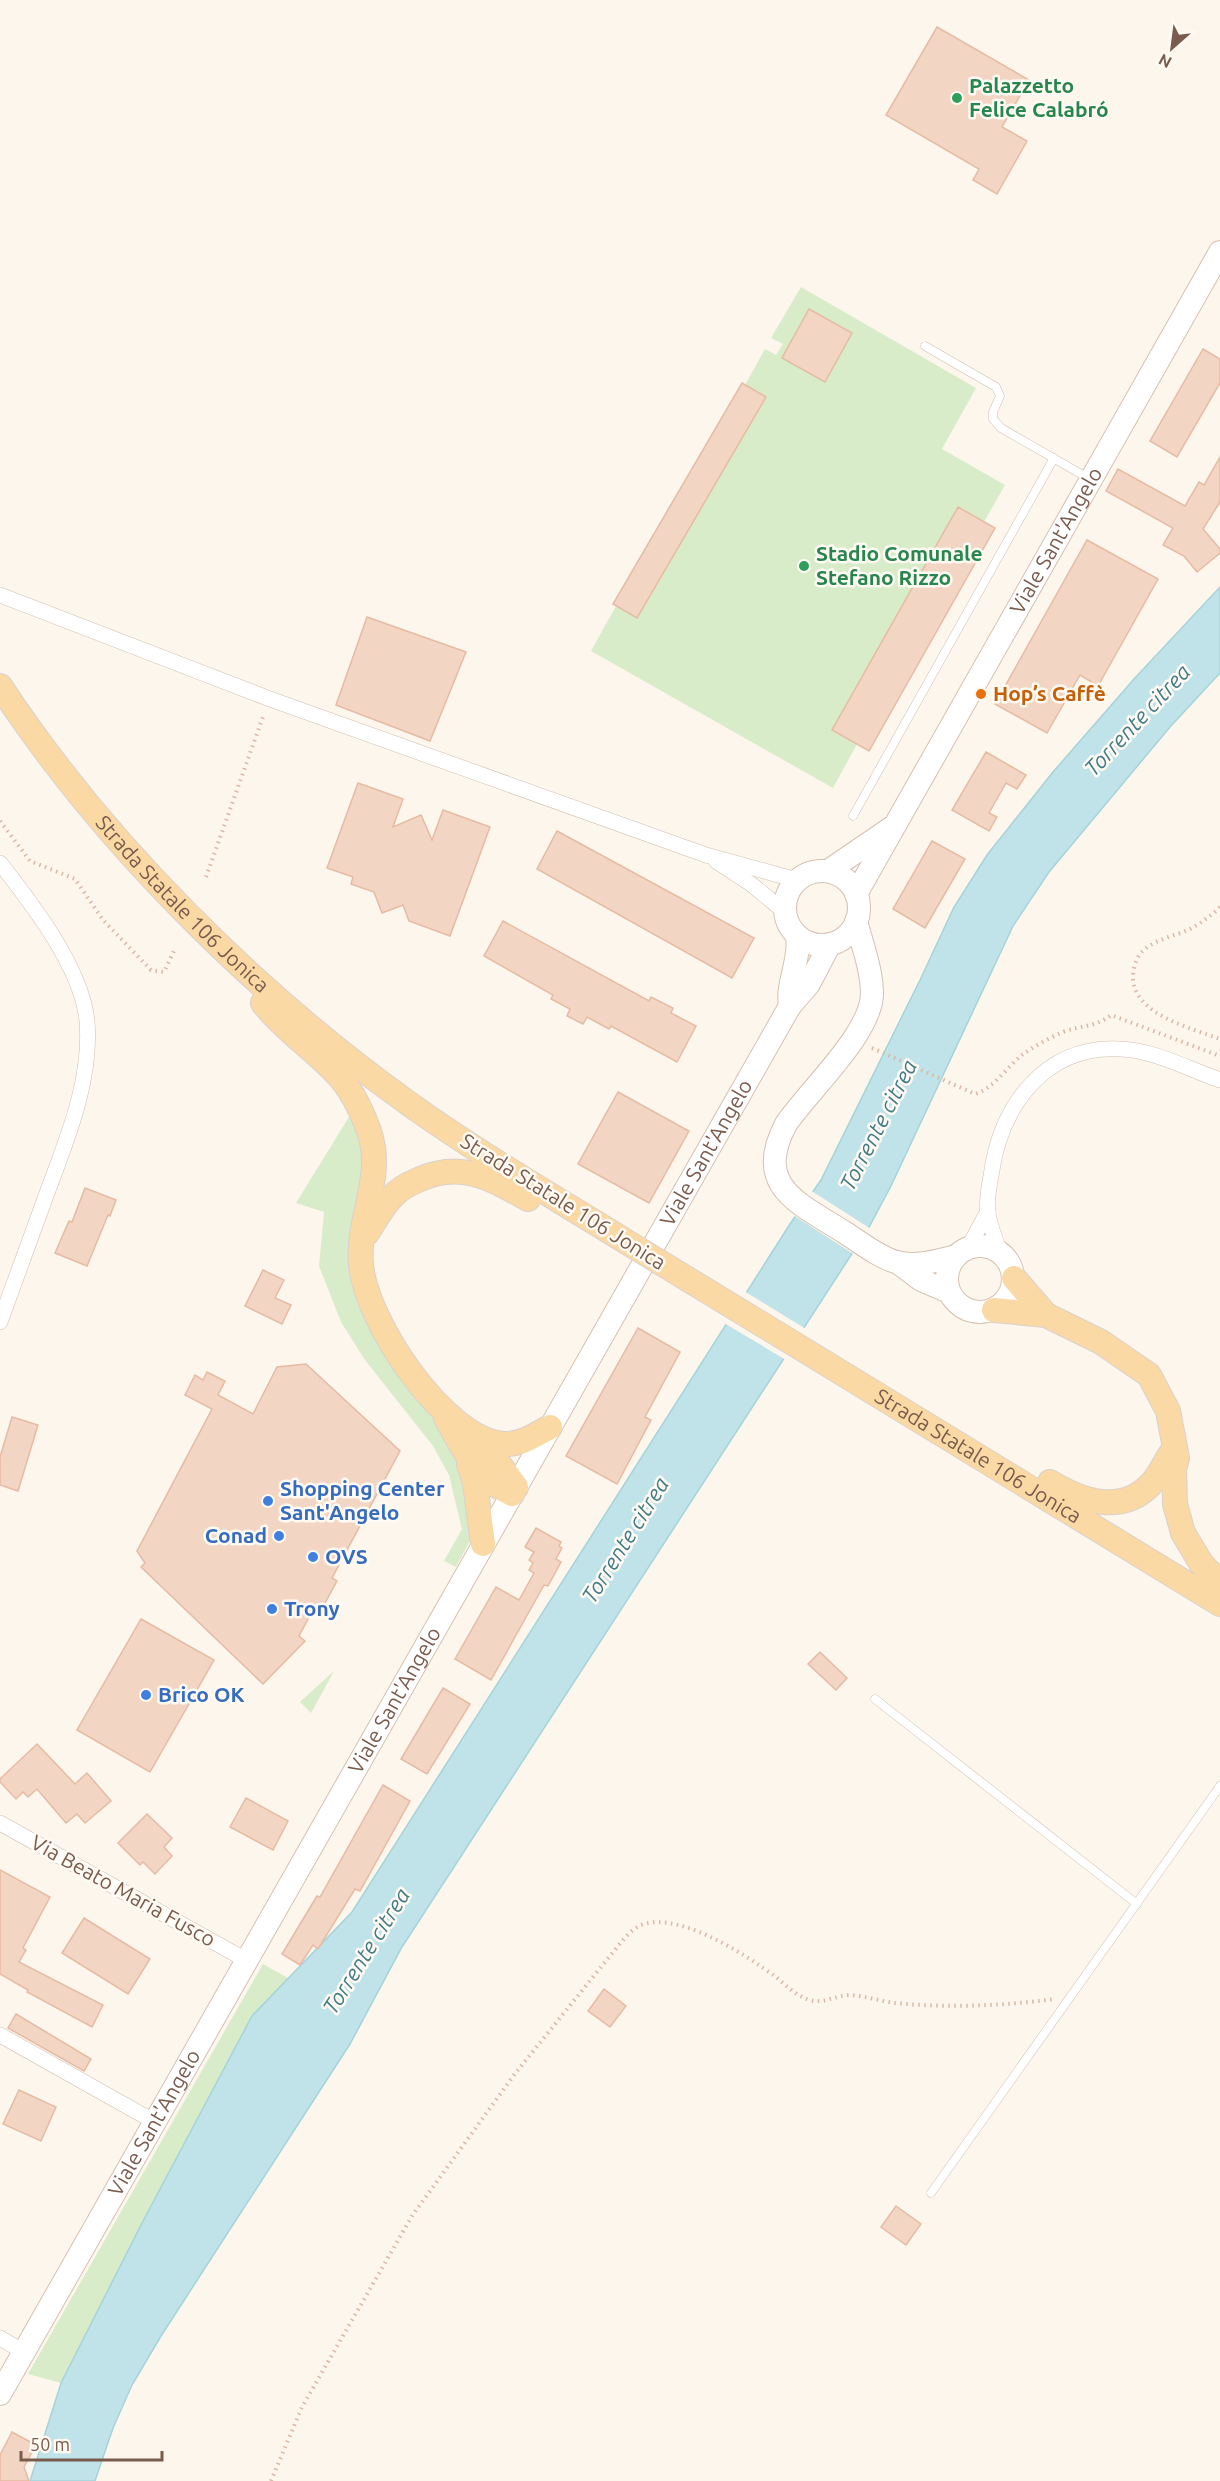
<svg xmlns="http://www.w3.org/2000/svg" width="1220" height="2481" viewBox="0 0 1220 2481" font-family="Ubuntu,sans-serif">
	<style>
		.green { fill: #d8ecc9 }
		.water { fill: #bfe3e8; stroke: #a5d3da; stroke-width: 1.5 }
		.pier { fill: #fdf6ec }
		.building { fill: #f3d5c3; stroke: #e6bba3; stroke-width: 1.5 }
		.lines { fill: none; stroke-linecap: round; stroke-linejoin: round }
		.lane-casing { stroke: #d1beb0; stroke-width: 9 }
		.street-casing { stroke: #d1beb0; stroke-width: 16 }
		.secondary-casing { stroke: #d6c0b0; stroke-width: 24 }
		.primary-casing { stroke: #dad1cd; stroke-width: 26 }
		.path { stroke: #d9b8a5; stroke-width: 4; stroke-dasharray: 1.5 4.5; stroke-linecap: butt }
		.lane { stroke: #fff; stroke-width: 8 }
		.street { stroke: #fff; stroke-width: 15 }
		.secondary { stroke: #fff; stroke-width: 22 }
		.primary { stroke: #fbd9a5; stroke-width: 24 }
		.primary-bridge-casing { stroke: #dad1cd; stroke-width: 26; stroke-linecap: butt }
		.primary-bridge { stroke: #fbd9a5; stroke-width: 24 }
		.leisure-dot { fill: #2e9e5b; stroke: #fffaf3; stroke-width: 2 }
		.food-dot { fill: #e8710a; stroke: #fffaf3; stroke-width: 2 }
		.shop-dot { fill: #3f7fe0; stroke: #fffaf3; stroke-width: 2 }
		.labels { text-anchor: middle; stroke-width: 5; stroke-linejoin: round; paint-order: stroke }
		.leisure-label { font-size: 21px; font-weight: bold; fill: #27864d; stroke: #fffaf3; text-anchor: start }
		.street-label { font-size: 21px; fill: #7a5c4d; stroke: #fffaf3 }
		.food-label { font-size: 21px; font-weight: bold; fill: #c56008; stroke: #fffaf3; text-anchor: start }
		.shop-label { font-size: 21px; font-weight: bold; fill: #366cbe; stroke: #fffaf3; text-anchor: start }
		.water-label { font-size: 22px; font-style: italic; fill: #437c86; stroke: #fffaf3 }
	</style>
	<rect width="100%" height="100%" fill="#fdf6ec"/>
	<g class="green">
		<path d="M801,287L976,388L942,449L1005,485L984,522L995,528L869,751L857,744L833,788L591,651L616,606L613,604L742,383L745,385L765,349L776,355L783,344L771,338Z"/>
		<path d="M352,1112L368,1157L349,1259L351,1283L358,1305L381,1347L438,1420L460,1458L473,1535L456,1567L444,1561L462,1529L449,1475L433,1446L365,1360L341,1322L319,1266L324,1212L296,1203Z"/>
		<path d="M334,1671L311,1713L300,1702Z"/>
		<path d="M263,1964L288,1978L252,2016L142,2223L61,2383L28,2374Z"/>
	</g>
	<path class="water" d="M1220,587V673L1170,727L1049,872L1013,926L891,1186L868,1229L402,1947L350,2044L161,2336L132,2385L113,2428L95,2481H30L61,2383L142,2223L252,2016L352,1912L790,1224L821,1180L920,980L954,907L987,855L1053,772L1134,679Z"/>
	<g class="pier">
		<path d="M810,1190L871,1229L855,1255L793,1215Z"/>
		<path d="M744,1291L806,1329L786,1360L724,1323Z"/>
	</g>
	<g class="building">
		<path d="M937,27L1029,80L1002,127L1027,141L997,194L973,180L979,169L886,115Z"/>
		<path d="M809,309L852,333L825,382L782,358Z"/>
		<path d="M1203,349L1220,359V383L1177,457L1150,441Z"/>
		<path d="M742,383L766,397L637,618L613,604Z"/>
		<path d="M1220,457V502L1203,529L1220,549V553L1197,572L1184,556L1163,545L1173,528L1106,491L1118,469L1185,506L1199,482L1204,485Z"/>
		<path d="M958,507L995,528L869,751L832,730Z"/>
		<path d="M1087,540L1158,579L1098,686L1080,675L1047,733L995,704Z"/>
		<path d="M367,617L466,652L430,741L336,705Z"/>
		<path d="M986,752L1026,775L1017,789L1006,783L989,813L997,817L989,831L952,810Z"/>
		<path d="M358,783L403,799L393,827L421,815L432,840L443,810L490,827L450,936L409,921L403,905L382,913L374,892L351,884L353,877L327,868Z"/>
		<path d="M557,831L754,938L732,978L537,869Z"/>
		<path d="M932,841L965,859L925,928L893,909Z"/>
		<path d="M503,921L649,1001L651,997L673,1008L671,1013L696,1026L677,1062L611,1026L609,1029L587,1017L583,1024L567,1016L570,1009L551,999L553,995L484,956Z"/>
		<path d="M618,1092L689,1131L649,1203L578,1164Z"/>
		<path d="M85,1188L116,1200L110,1216L108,1215L87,1266L55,1253L69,1221L72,1222Z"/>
		<path d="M263,1270L284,1280L275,1298L291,1305L282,1324L245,1306Z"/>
		<path d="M638,1328L680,1352L645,1417L651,1420L617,1484L566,1456Z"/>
		<path d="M306,1364L400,1451L332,1578L337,1581L319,1614L313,1610L299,1636L305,1641L263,1684L141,1567L145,1563L137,1551L212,1409L185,1395L195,1375L203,1380L207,1372L225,1381L218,1395L253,1414L277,1367Z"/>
		<path d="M12,1417L38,1425L18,1491L0,1485V1457Z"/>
		<path d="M536,1528L561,1542L559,1546L562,1548L556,1559L561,1562L548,1586L544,1585L491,1680L455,1659L496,1587L519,1600L534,1573L529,1570L533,1563L529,1560L534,1552L525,1547Z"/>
		<path d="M141,1619L214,1660L150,1772L77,1730Z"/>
		<path d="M820,1652L847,1678L836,1690L808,1664Z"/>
		<path d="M443,1688L470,1704L427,1774L401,1759Z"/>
		<path d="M37,1744L75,1784L87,1773L111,1801L85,1823L77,1814L66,1823L37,1789L28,1797L23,1792L16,1799L0,1782V1779Z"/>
		<path d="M383,1785L410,1801L360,1891L355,1889L318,1949L313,1945L300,1965L282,1954L317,1896L320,1897Z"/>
		<path d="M246,1798L288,1821L273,1850L230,1827Z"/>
		<path d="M147,1814L172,1838L164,1847L172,1856L155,1874L143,1862L140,1865L118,1843Z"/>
		<path d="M0,1870L50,1897L23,1948L26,1950L19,1962L103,2005L92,2027L27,1992L28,1990L0,1974Z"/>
		<path d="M84,1918L150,1959L128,1994L62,1953Z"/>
		<path d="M604,1989L626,2006L610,2027L588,2011Z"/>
		<path d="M16,2014L91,2059L84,2071L8,2028Z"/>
		<path d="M19,2090L56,2107L41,2141L3,2124Z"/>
		<path d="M896,2206L921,2224L906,2245L881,2227Z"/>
		<path d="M12,2432L36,2445L24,2467L29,2481H0V2455Z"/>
	</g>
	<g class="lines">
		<g class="lane-casing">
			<g id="lane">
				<path d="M925,346L996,387L1000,396L993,412V419L1001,428L1088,478"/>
				<path d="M853,816L1054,458"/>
				<path d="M875,1699L1137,1904"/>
				<path d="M931,2193L1220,1786"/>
			</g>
		</g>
		<g class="street-casing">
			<g id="street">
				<path d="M0,595L270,699L706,855L797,880"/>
				<path d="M716,861L751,884L785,912"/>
				<path d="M0,863C32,904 82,968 87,1021C92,1080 67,1139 47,1193C31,1236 16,1279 0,1322"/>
				<path d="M968,1248L988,1211"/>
				<path d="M999,1251C996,1239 989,1225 988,1212C986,1201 989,1187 991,1176C1000,1107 1044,1045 1120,1049C1154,1050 1188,1069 1220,1080"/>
				<path d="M0,1823L246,1960"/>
				<path d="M0,2035L155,2122"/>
				<path d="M0,2338L24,2352"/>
			</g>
		</g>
		<g class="secondary-casing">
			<g id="secondary">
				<path d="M828,871L891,828"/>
				<circle cx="822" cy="908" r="37"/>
				<path id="s1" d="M856,894L1220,252"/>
				<path d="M856,921C862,944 872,970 872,994C871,1034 809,1090 786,1124C753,1186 798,1203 844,1232C860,1242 878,1257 896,1262C915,1267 937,1261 956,1256"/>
				<path d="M790,1006C786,983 801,960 797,936"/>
				<circle cx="980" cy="1279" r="33"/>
				<path d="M897,1262L921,1280L949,1292"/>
				<path id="s2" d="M0,2394L790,1006L809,984L830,944"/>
			</g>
		</g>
		<g class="primary-casing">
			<g id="primary">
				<path id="s3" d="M0,686C104,844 255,993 408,1103C479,1154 556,1198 630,1244"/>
				<path d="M263,1003C284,1030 312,1048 335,1072C351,1088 361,1109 369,1131C385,1178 357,1217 361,1264C365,1320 444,1440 504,1444C521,1445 535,1435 550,1427"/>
				<path d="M367,1233C375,1221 381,1209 391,1198C398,1190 408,1184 418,1180C461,1160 490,1178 528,1199"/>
				<path d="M1014,1278L1046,1315"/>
				<path d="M994,1310L1046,1315L1101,1342L1149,1375L1168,1411L1177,1458L1174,1469L1175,1504L1183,1533L1201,1563L1220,1584"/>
				<path id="s4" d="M809,1353L1220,1604"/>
				<path d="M446,1418L461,1445L483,1478L512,1494"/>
				<path d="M476,1438L485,1445L516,1487"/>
				<path d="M469,1464L475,1483L483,1544"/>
				<path d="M1050,1482C1081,1501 1122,1515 1151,1484C1161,1474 1165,1460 1174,1449"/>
			</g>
		</g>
		<g class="path">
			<path d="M0,821L30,861L75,879L103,920L151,970L164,972L174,951"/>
			<path d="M206,877L264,714"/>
			<path d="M1220,907C1211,916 1201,923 1190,929C1175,936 1156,939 1144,950C1137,955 1134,966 1133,975C1131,1014 1191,1028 1220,1039"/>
			<path d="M872,1048L975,1094C993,1089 1007,1067 1022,1055C1033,1047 1049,1038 1063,1032C1081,1025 1094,1028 1111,1015L1220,1056"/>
			<path d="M271,2481L302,2407L412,2216L514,2075L622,1941C629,1933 637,1925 648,1923C686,1916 746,1955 776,1977C787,1986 796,1996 810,2000C825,2004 835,1995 850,1995C865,1996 880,2001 895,2003C948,2008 1002,2006 1055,1999"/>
		</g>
		<use href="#lane" class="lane"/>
		<use href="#street" class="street"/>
		<use href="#secondary" class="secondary"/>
		<use href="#primary" class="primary"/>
		<g class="primary-bridge-casing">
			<path id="primary-bridge" d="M630,1244L809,1353"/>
		</g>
		<use href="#primary-bridge" class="primary-bridge"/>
	</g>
	<g class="leisure-dot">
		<circle cx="957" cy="98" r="6"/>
		<circle cx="804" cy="566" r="6"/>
	</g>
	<circle class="food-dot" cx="981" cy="694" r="6"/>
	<g class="shop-dot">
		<circle cx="268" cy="1501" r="6"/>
		<circle cx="279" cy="1536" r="6"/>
		<circle cx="313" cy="1557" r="6"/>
		<circle cx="272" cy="1609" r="6"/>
		<circle cx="146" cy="1695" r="6"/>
	</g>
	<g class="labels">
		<g class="leisure-label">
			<text x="969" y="93">Palazzetto<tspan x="969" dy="24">Felice Calabró</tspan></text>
			<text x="816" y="561">Stadio Comunale<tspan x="816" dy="24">Stefano Rizzo</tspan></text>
		</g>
		<g class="street-label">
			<text dy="7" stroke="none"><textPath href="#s1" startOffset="406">Viale Sant'Angelo</textPath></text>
			<text dy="7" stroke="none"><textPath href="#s3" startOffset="285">Strada Statale 106 Jonica</textPath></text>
			<text dy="7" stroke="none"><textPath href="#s2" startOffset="1428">Viale Sant'Angelo</textPath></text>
			<text transform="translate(563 1202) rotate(32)" y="7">Strada Statale 106 Jonica</text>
			<text dy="7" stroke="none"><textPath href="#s4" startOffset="198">Strada Statale 106 Jonica</textPath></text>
			<text dy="7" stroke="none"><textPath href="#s2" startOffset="798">Viale Sant'Angelo</textPath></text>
			<text transform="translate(123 1891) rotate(29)" y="7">Via Beato Maria Fusco</text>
			<text dy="7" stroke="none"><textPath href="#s2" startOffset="312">Viale Sant'Angelo</textPath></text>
		</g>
		<g class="food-label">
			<text x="993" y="701">Hop’s Caffè</text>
		</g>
		<g class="shop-label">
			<text x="280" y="1496">Shopping Center<tspan x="280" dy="24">Sant'Angelo</tspan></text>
			<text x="267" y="1543" text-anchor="end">Conad</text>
			<text x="325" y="1564">OVS</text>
			<text x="284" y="1616">Trony</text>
			<text x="158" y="1702">Brico OK</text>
		</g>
		<g class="water-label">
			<text transform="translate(1137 720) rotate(-47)" y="8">Torrente citrea</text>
			<text transform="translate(878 1125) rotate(-63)" y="8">Torrente citrea</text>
			<text transform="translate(625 1540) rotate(-58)" y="8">Torrente citrea</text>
			<text transform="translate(366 1951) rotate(-58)" y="8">Torrente citrea</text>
		</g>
	</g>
	<g transform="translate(1172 48) rotate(208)" stroke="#fffaf3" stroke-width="4.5" paint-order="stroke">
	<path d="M0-4.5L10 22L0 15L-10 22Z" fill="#7a5c4d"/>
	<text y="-9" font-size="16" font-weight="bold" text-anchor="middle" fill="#7a5c4d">N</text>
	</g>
	<path d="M21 2451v9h141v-9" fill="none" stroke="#7a5c4d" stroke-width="3"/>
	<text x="30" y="2451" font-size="18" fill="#7a5c4d" stroke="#fffaf3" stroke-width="4.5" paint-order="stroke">50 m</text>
</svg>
